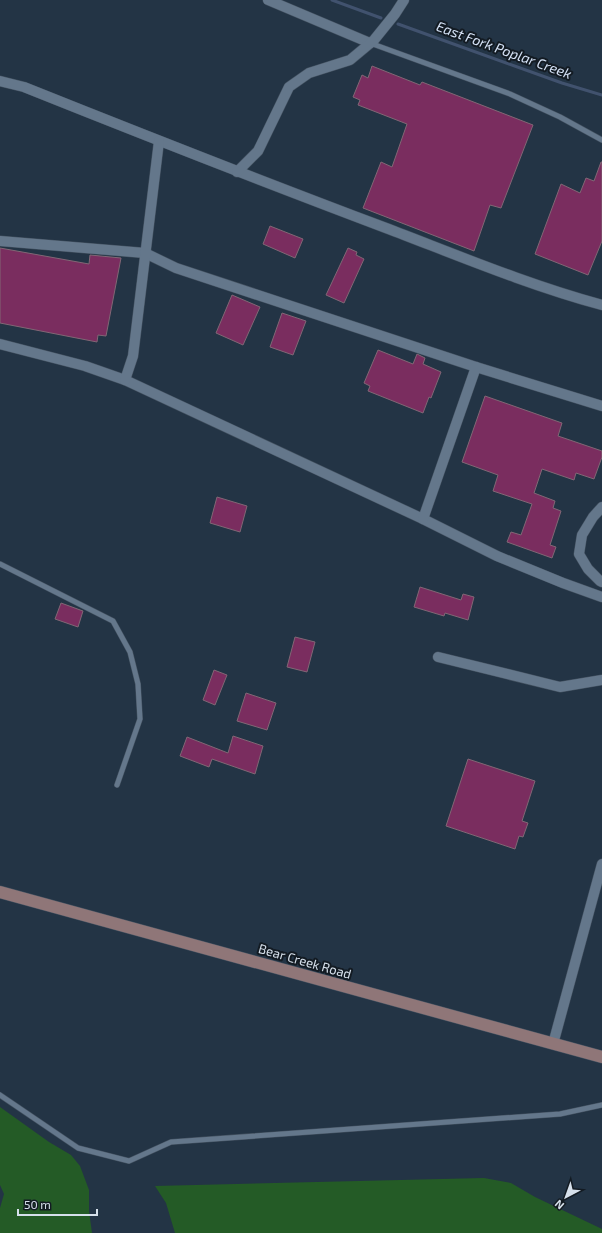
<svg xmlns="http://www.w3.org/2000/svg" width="602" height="1233" viewBox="0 0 602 1233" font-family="'Exo 2',sans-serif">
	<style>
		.green { fill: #245b26 }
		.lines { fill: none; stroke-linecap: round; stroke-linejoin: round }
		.stream { stroke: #41526e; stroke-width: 3 }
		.building { fill: #7a2d5f; stroke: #816775 }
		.lane-casing { stroke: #445261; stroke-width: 6 }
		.street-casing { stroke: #445261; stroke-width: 11 }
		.secondary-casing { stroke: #445261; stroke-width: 13 }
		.lane { stroke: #64778b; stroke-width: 5 }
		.street { stroke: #64778b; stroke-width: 10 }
		.secondary { stroke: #8f7678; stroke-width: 12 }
		.labels { text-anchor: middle; stroke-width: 4; stroke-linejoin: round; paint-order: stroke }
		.street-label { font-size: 13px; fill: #d6e0eb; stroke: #131b23 }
		.water-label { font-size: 14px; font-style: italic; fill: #d4e1f5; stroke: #131b23 }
	</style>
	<rect width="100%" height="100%" fill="#233445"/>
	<g class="green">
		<path d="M0,1107L49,1142L71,1155L80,1166L89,1190V1211L92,1233H0V1208L4,1194L0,1185Z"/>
		<path d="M484,1178L511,1183L535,1197L602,1229V1233H175L166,1203L155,1186Z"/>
	</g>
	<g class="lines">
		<g class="stream">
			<path d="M332,0L381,18"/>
			<path d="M398,24L562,83L602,95"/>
		</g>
	</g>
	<g class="building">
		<path d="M372,66L420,85L422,82L533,125L501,208L490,205L474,251L363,208L381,162L392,167L407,124L358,105L360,100L353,97L362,75L368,78Z"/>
		<path d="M601,162H602V241L588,275L535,254L561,184L580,193L586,178L594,181Z"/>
		<path d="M270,226L303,239L295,258L263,244Z"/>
		<path d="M0,248L89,264L90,255L121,258L106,336L98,335L97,342L0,323Z"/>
		<path d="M348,248L357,252L356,255L364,259L344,303L326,295Z"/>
		<path d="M232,295L260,307L243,345L216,333Z"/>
		<path d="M282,313L306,321L293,355L270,347Z"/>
		<path d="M378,350L413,364L417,354L425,358L423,364L441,372L431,398L429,397L423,413L368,391L370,386L364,383Z"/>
		<path d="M485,396L562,423L558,436L602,451V457L594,479L576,473L574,480L542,469L534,493L555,501L553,508L561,511L550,545L556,547L552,558L507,542L511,532L521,535L532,504L493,491L498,475L462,462Z"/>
		<path d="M217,497L247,506L240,532L210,523Z"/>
		<path d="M420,587L461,600L463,594L474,597L468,620L445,613L444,616L414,607Z"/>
		<path d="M61,603L83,611L78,627L55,619Z"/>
		<path d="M295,637L315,642L307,672L287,667Z"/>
		<path d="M214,670L227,675L215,705L203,700Z"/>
		<path d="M246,693L276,703L267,730L237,721Z"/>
		<path d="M233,736L263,746L255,774L212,759L209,767L180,756L187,737L228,753Z"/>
		<path d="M468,759L535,781L522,821L528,823L523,837L519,836L515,849L446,826Z"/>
	</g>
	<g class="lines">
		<g class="lane-casing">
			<g id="lane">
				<path d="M370,43L510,94L560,117L602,140"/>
				<path d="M0,564L113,621L130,652L138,684L140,719L117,785"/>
				<path d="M0,1095L78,1148L129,1161L171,1142L560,1114L602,1105"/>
			</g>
		</g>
		<g class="street-casing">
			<g id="street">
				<path d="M268,0L370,43"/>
				<path d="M0,81L24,87C144,135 264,182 386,228C457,255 528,285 602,305"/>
				<path d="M237,172L258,151L289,87L309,73L350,60L374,40L395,14L404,0"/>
				<path d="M0,241L145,253L176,268L476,367L602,406"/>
				<path d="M0,344L85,366L125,380L423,519L497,556L563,583L602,597"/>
				<path d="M125,380L133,356L159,141"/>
				<path d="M602,507L593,517L582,535L579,554L588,569L600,581L602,582"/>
				<path d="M423,519L476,367"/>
				<path d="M438,657L560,687L602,680"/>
				<path d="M553,1044L602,864"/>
			</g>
		</g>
		<g class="secondary-casing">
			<path id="secondary" d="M0,892L602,1057"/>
		</g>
		<use href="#lane" class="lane"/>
		<use href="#street" class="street"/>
		<use href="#secondary" class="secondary"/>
	</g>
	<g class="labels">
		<g class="street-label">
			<text transform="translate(305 961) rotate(16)" y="5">Bear Creek Road</text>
		</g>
		<g class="water-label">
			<text transform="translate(504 50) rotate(20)" y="5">East Fork Poplar Creek</text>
		</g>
	</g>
	<g transform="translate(566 1197) rotate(221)" stroke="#131b23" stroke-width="3" paint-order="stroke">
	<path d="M0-3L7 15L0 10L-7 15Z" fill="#d6e0eb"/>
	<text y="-6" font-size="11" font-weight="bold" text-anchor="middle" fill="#d6e0eb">N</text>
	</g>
	<path d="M18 1209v6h79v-6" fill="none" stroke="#d6e0eb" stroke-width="2"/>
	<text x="24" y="1209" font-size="12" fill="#d6e0eb" stroke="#131b23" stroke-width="3" paint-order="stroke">50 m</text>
</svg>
